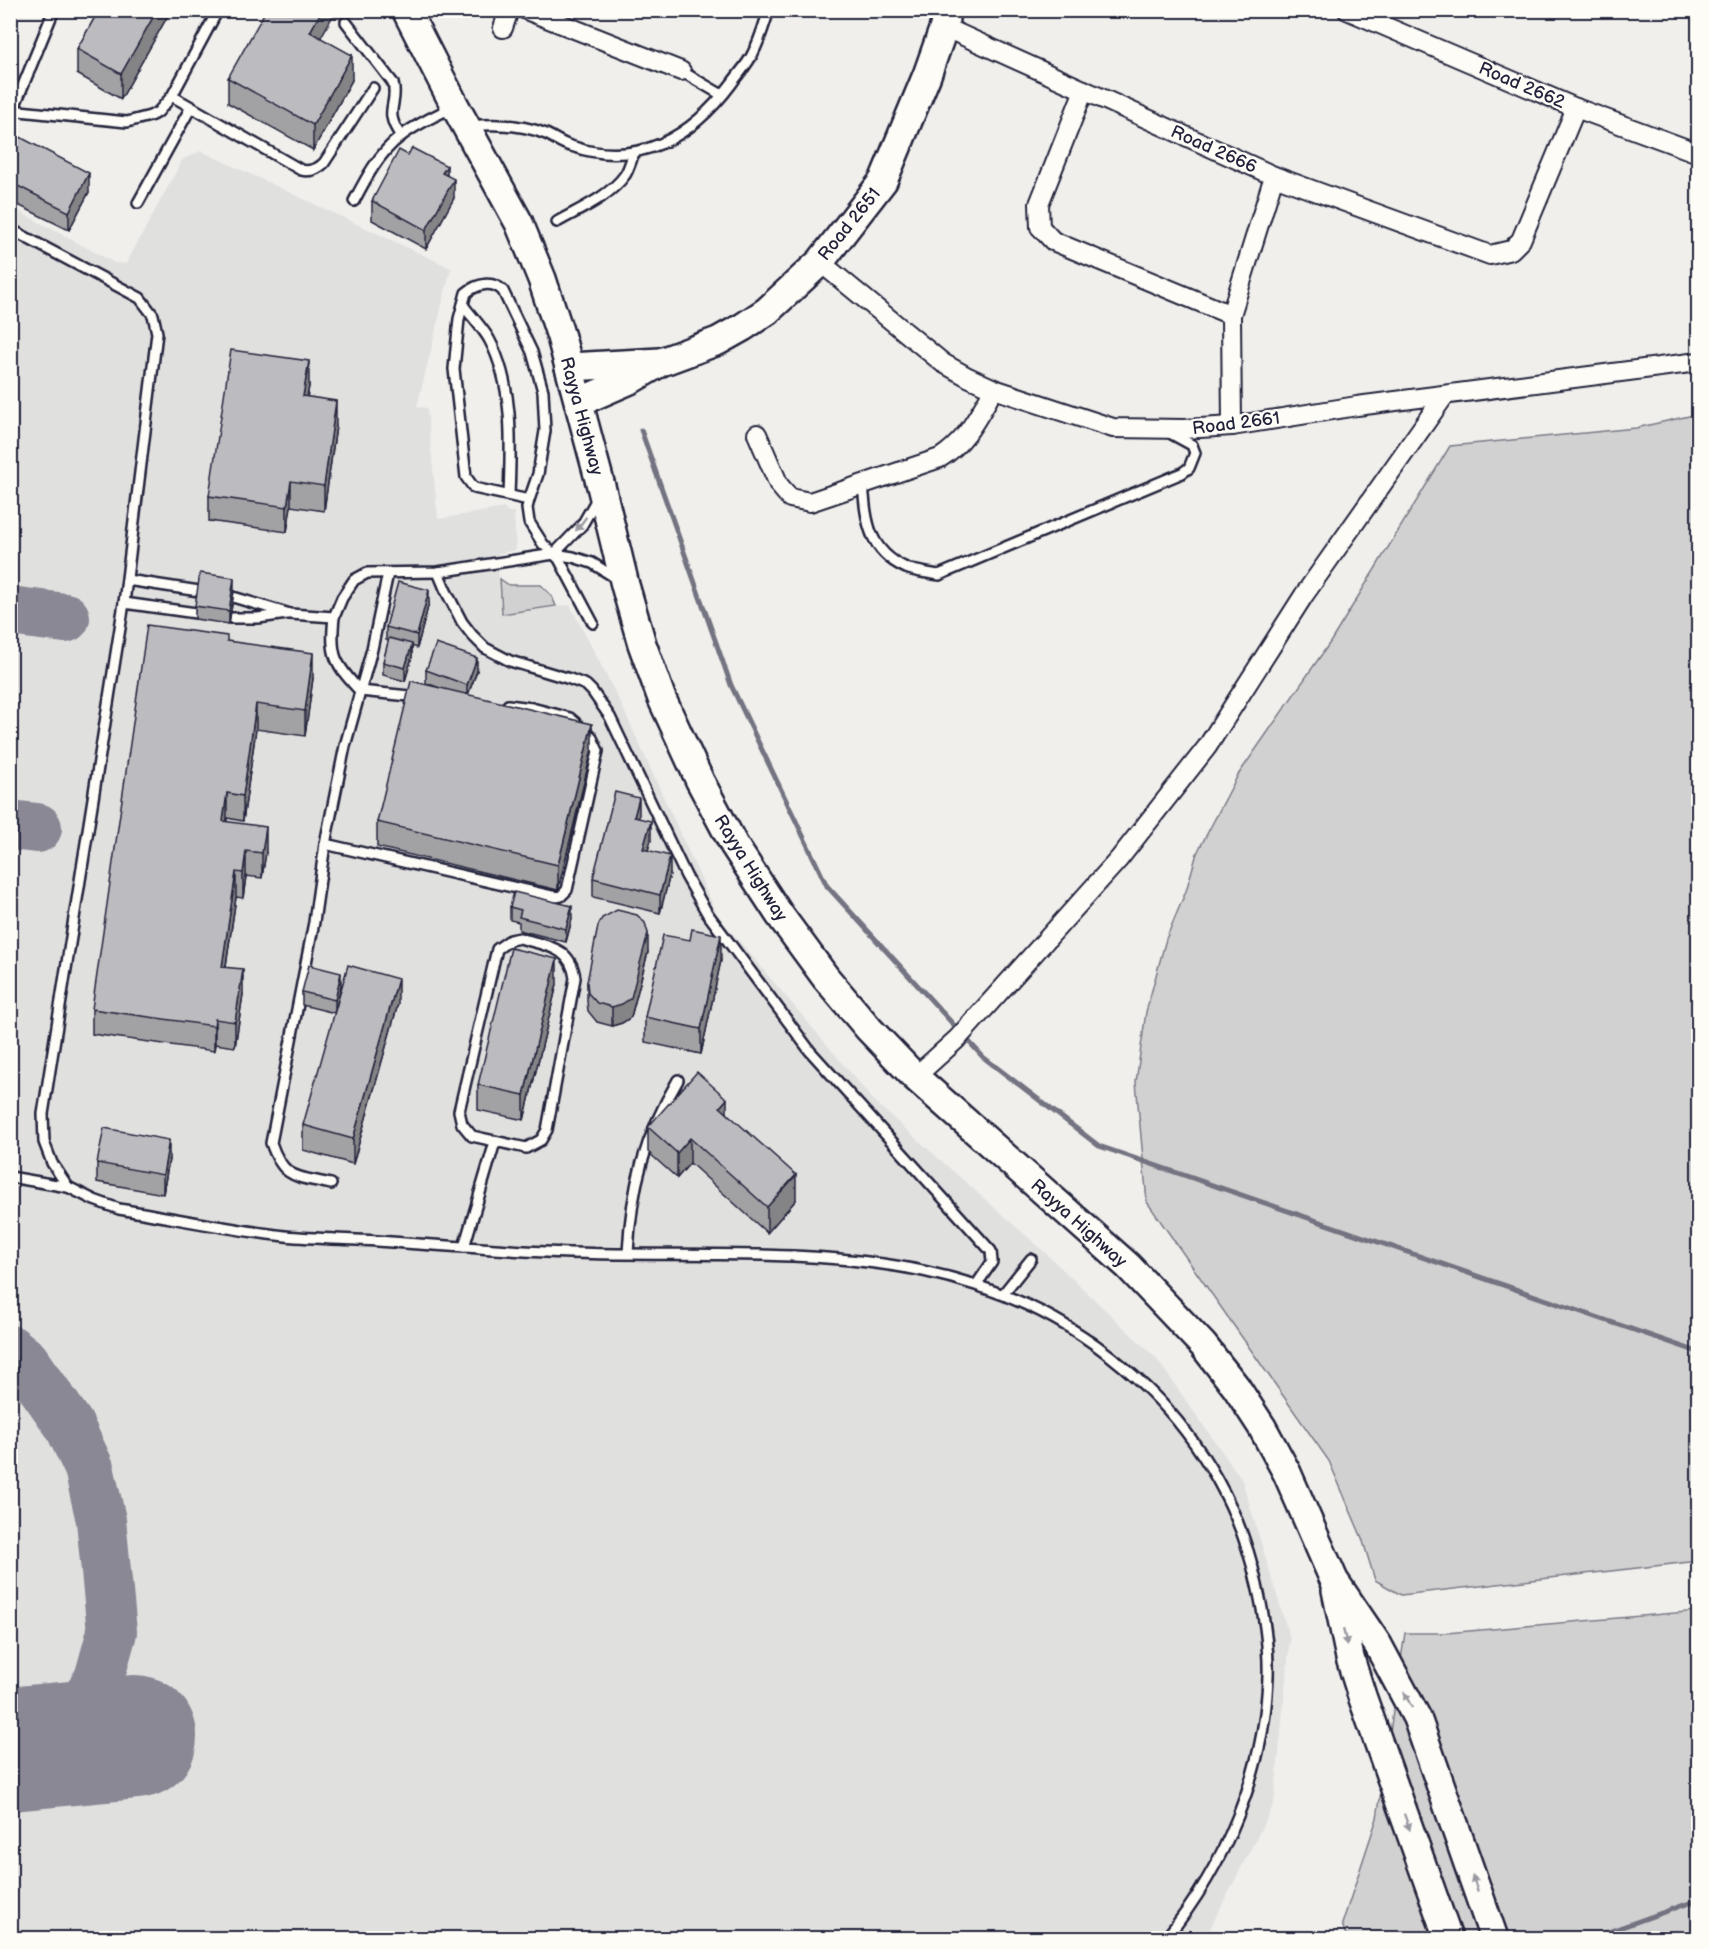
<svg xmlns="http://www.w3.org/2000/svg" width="1709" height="1949" viewBox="0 0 1709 1949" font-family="'Balsamiq Sans',sans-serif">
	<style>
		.built { fill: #e0e0df }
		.green { fill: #d2d1d1; stroke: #7a7a86; stroke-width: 1.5 }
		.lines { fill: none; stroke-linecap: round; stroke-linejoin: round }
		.stream { stroke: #737381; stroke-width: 5 }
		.taxiway { stroke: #898894; stroke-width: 50 }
		.runway { stroke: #898894; stroke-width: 124 }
		.lane-casing { stroke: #22223b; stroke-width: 14 }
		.street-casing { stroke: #22223b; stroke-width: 22 }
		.secondary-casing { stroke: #22223b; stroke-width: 32 }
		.lane { stroke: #fdfcf7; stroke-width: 9 }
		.street { stroke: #fdfcf7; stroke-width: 18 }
		.secondary { stroke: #fdfcf7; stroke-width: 27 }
		.wall { fill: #a2a2a5; stroke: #22223b; stroke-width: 1.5 }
		.shaded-wall { fill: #848486; stroke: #22223b; stroke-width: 1.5 }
		.building { fill: #bcbcc0; stroke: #22223b; stroke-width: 1.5 }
		.oneway { fill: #9a9aa2 }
		.labels { text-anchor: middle; stroke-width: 4.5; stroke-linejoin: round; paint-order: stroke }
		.street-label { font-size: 18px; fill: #22223b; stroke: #fdfcf7 }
	</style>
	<rect width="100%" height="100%" fill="#f0efec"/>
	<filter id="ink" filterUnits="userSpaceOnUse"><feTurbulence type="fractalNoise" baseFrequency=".0167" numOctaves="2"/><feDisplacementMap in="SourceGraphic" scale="12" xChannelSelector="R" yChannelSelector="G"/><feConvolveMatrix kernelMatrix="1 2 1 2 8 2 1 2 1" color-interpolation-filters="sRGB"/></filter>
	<g filter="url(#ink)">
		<path class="built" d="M201,151L451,268L417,407L427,408L438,519L505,508L506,512H514L516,550L497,554L501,614L570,605L621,704L718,916L876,1103L1039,1247L1156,1358L1242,1480L1290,1639L1274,1804L1205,1938H11V207L115,263L126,264L183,159Z"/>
		<g class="green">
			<path d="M1698,414V1561L1401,1595L1375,1580L1362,1538L1329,1461L1147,1202L1136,1082L1146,1012L1166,939L1186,891L1197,853L1238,775L1331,641L1450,446L1636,428Z"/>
			<path d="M500,579L509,585H541L551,595L556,606L502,614Z"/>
			<path d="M1698,1611V1938H1347L1342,1924L1377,1818L1405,1633H1446Z"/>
		</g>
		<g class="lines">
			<g class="stream">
				<path d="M641,430L731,685L827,886L983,1057L1099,1146L1698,1352"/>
				<path d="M1591,1938L1698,1900"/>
			</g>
			<g class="taxiway">
				<path d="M10,611L65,618"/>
				<path d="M10,825L37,828"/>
				<path d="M10,1350L25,1362L69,1425L89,1468L101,1520L112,1632L99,1679L85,1702L47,1733L20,1748"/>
			</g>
			<path class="runway" d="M10,1749L135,1737"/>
			<g class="lane-casing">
				<g id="lane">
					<path d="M346,22L393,83C399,105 382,110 401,136"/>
					<path d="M681,71L722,95"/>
					<path d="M172,96L301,170C310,172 317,170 324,163L373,88"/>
					<path d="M10,110L127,122L150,116L158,112L172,96L218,10"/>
					<path d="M13,110L54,10"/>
					<path d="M470,126C497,123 521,124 546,134C555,138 562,144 571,146C638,169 692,137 732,83C739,73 748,64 753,53C760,40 764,25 769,10"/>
					<path d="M354,201C366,178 379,153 400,137C416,124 435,116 453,107"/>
					<path d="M138,203L191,107"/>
					<path d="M557,222C580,209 609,197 625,175C629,169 631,160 634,153"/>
					<path d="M10,229L140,298L153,315L157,333L124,603L43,1114L44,1142L52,1163L68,1187L94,1200L119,1209C174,1218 230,1230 285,1236C316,1239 347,1239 377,1241C433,1245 489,1249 545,1252C763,1263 975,1220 1149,1390C1203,1443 1241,1511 1257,1585C1264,1615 1269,1646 1268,1677C1265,1771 1225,1866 1166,1938"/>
					<path d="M463,305C471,316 482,327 489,339C514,385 511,443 509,495"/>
					<path d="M863,484C866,520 868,551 906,568C916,572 929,573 939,575L1182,473L1189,468L1195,453L1192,445L1170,433"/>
					<path d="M529,500L474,488L466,477L454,369L459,319L466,293C477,284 492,280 503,291L532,352L543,391L545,431L538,474L529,500L527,508L529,522L543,544L559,559L593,623"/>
					<path d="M554,554L582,525L598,497"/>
					<path d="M438,572L446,591L462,622L472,635L485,648L510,661L570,679L586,685L592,691L610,717L686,876L707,913L810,1051L991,1251L992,1262L977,1284"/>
					<path d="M127,580L199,591"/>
					<path d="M233,597L290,614L334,617L342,598L354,580L367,573L438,572L554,554L573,557L592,563L616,578"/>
					<path d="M124,603L196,613"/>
					<path d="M334,617C330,655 334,663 360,691L419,697"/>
					<path d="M230,618H258L287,614"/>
					<path d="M325,844L556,897L561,896L567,890L598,751L591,736L570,718L532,708L508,705"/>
					<path d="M520,938C545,946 571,946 575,978L547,1130L541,1140L526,1148L472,1136L462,1124L459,1111L497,949L510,940Z"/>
					<path d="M10,1177L68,1187"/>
					<path d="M331,1184C296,1176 284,1180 271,1143L314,922L325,844L345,746L372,649L388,573"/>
					<path d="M464,1247L495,1142"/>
					<path d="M628,1253C631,1188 645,1136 678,1080"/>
					<path d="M1003,1294L1031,1259"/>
				</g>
			</g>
			<g class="street-casing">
				<g id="street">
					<path d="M526,10L681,71"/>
					<path d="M1347,10L1576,108L1698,153"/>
					<path d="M944,27L1274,176L1490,255L1511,250L1521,240L1576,108"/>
					<path d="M503,28L509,10"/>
					<path d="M1084,90L1039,204L1040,227L1053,241L1231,315"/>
					<path d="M820,262L943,363L968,377L994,389L1113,428L1184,429L1232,426L1357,406L1698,362"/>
					<path d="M1232,426L1231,315L1274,176"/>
					<path d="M757,434L779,485L790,498L810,502L940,458C967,441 978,416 994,389"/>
					<path d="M915,1077L957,1039L1119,859L1207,747L1304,595L1445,395"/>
				</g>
			</g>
			<g class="secondary-casing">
				<g id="secondary">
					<path d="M406,10L455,106L519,223L542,279L561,337L602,490L625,585L642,644L662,699L700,781L734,845L779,914L826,978L869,1029L915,1077L1128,1266L1203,1345L1236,1387L1262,1427L1287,1473L1334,1580L1378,1645L1417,1718L1494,1938"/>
					<path d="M569,367L660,362"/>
					<path d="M579,402L632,379L661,362L718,341L743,327L767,311L820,262L883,181L927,75L944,27L946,10"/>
					<path d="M1336,1590L1350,1658L1362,1696L1448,1938"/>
				</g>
			</g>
			<use href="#lane" class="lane"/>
			<use href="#street" class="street"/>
			<use href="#secondary" class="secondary"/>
		</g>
		<g class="wall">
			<path d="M99,10H171L121,99L77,74V49Z"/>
			<path d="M321,38L352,80L313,150L228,103V78Z"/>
			<path d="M10,145L89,192L69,230L10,201Z"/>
			<path d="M447,175L454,198L426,249L372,220V201Z"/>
			<path d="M309,386L307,397L336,426L324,511L291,506L287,532L209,521V496Z"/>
			<path d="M234,591L229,624L195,619V606Z"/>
			<path d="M429,603L417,648L412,646V657L405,681L383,675V662L389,640H386V627Z"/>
			<path d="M227,641L313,678L305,736L256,729L243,821L227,818V821L266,852L262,878L246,876L243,898L236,897L226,967L243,994L235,1047L215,1044L214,1051L92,1034V1009Z"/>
			<path d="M426,670L477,671L468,695L592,749L558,890L377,847V822L440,688L426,683Z"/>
			<path d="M638,818L651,840L648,850L670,874L660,913L593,897V878Z"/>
			<path d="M510,907L572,919L566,942L519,930V922L510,920Z"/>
			<path d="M690,940L721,960L701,1054L645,1042V1017Z"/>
			<path d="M648,952L631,1017L622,1023L612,1026L597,1022L588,1011L587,1001V982Z"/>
			<path d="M557,984L524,1120L478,1110V1085Z"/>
			<path d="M341,985L335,1013L302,1005V992Z"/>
			<path d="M398,1004L353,1164L303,1150V1125Z"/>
			<path d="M727,1113L796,1200L767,1233L690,1163L677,1178L648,1152V1127Z"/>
			<path d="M169,1159L163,1194L97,1182V1163Z"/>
		</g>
		<g class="shaded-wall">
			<path d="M157,10H171L121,99V74Z"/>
			<path d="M322,10H336L310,57V32Z"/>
			<path d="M352,55V80L313,150V125Z"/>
			<path d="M447,166V185L442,173Z"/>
			<path d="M89,173V192L69,230V212Z"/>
			<path d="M454,179V198L426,249V230Z"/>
			<path d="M309,361V386L303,421V396Z"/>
			<path d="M336,401V426L324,511V486Z"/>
			<path d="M291,481V506L287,532V507Z"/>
			<path d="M234,578V591L229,624V611Z"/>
			<path d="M429,590V603L417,648V635Z"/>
			<path d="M412,644V657L405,681V668Z"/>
			<path d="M313,653V678L305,736V711Z"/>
			<path d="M477,658V671L467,697V685Z"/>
			<path d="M256,704V729L243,821V796Z"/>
			<path d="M592,724V749L558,890V865Z"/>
			<path d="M227,793V818L223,846V821Z"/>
			<path d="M639,798V817L634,836V817Z"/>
			<path d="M651,821V840L643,868V849Z"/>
			<path d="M266,827V852L262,878V853Z"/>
			<path d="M246,851V876L243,898V873Z"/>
			<path d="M670,856V874L660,913V895Z"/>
			<path d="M236,872V897L222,992V967Z"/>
			<path d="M572,906V919L566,942V929Z"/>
			<path d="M648,933V952L631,1017L622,1023L612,1026V1007Z"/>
			<path d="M721,935V960L701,1054V1029Z"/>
			<path d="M557,959V984L524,1120V1095Z"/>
			<path d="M243,969V994L235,1047V1022Z"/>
			<path d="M341,973V985L335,1013V1000Z"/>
			<path d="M398,979V1004L353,1164V1139Z"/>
			<path d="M215,1019V1044L214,1051V1026Z"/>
			<path d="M727,1099V1124L720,1107Z"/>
			<path d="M690,1138V1163L677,1178V1153Z"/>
			<path d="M169,1140V1159L163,1194V1175Z"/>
			<path d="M796,1175V1200L767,1233V1207Z"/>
		</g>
		<g class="building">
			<path d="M99,10H157L121,74L77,49Z"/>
			<path d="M266,10H322L310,32L352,55L313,125L228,78Z"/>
			<path d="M16,135L89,173L69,212L10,182V145Z"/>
			<path d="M412,148L447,166L442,173L454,179L426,230L372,201L399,150L408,155Z"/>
			<path d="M231,350L309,361L303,396L336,401L324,486L291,481L287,507L209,496Z"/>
			<path d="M200,573L234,578L229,611L195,606Z"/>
			<path d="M398,582L429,590L417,635L386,627Z"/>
			<path d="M147,625L227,636V641L313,653L305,711L256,704L243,796L227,793L223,821L266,827L262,853L246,851L243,873L236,872L222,967L243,969L235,1022L215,1019L214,1026L92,1009Z"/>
			<path d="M389,638L412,644L405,668L383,662Z"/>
			<path d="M436,644L477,658L467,685L426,670Z"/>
			<path d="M411,681L592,724L558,865L377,822Z"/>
			<path d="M615,792L639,798L634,817L651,821L643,849L670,856L660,895L593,878Z"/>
			<path d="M514,892L572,906L566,929L519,917L521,910L510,907Z"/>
			<path d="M617,910L637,915L645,923L648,933L631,998L622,1004L612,1007L597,1003L588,993L587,982L598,926L602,918Z"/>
			<path d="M692,929L721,935L701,1029L645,1017L663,935L690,940Z"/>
			<path d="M511,948L557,959L524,1095L478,1085Z"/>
			<path d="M309,965L341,973L335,1000L302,992Z"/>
			<path d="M348,965L398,979L353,1139L303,1125Z"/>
			<path d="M697,1072L727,1099L720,1107L796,1175L767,1207L690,1138L677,1153L648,1127Z"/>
			<path d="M104,1128L169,1140L163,1175L97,1163Z"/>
		</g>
		<defs><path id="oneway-solid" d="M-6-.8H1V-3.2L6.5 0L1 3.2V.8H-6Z" transform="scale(1.5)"/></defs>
		<g class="oneway">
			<use href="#oneway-solid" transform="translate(581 524) rotate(127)"/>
			<use href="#oneway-solid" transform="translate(1345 1637) rotate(77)"/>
			<use href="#oneway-solid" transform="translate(1408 1700) rotate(-117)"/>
			<use href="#oneway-solid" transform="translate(1407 1822) rotate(70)"/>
			<use href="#oneway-solid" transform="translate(1475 1883) rotate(-109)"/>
		</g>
	</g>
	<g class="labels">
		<g class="street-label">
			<text transform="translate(1522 85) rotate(23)" y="6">Road 2662</text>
			<text transform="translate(1214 149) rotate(24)" y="6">Road 2666</text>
			<text transform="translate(849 224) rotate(-51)" y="6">Road 2651</text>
			<text transform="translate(582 416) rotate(75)" y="6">Rayya Highway</text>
			<text transform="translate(1236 423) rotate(-7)" y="6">Road 2661</text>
			<text transform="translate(751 868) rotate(58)" y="6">Rayya Highway</text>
			<text transform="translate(1079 1223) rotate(42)" y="6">Rayya Highway</text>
		</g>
	</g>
	<rect width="1709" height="1949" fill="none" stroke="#fdfcf7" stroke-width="36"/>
	<rect x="18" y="18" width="1673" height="1913" fill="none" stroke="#22223b" stroke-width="2" filter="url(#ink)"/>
</svg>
